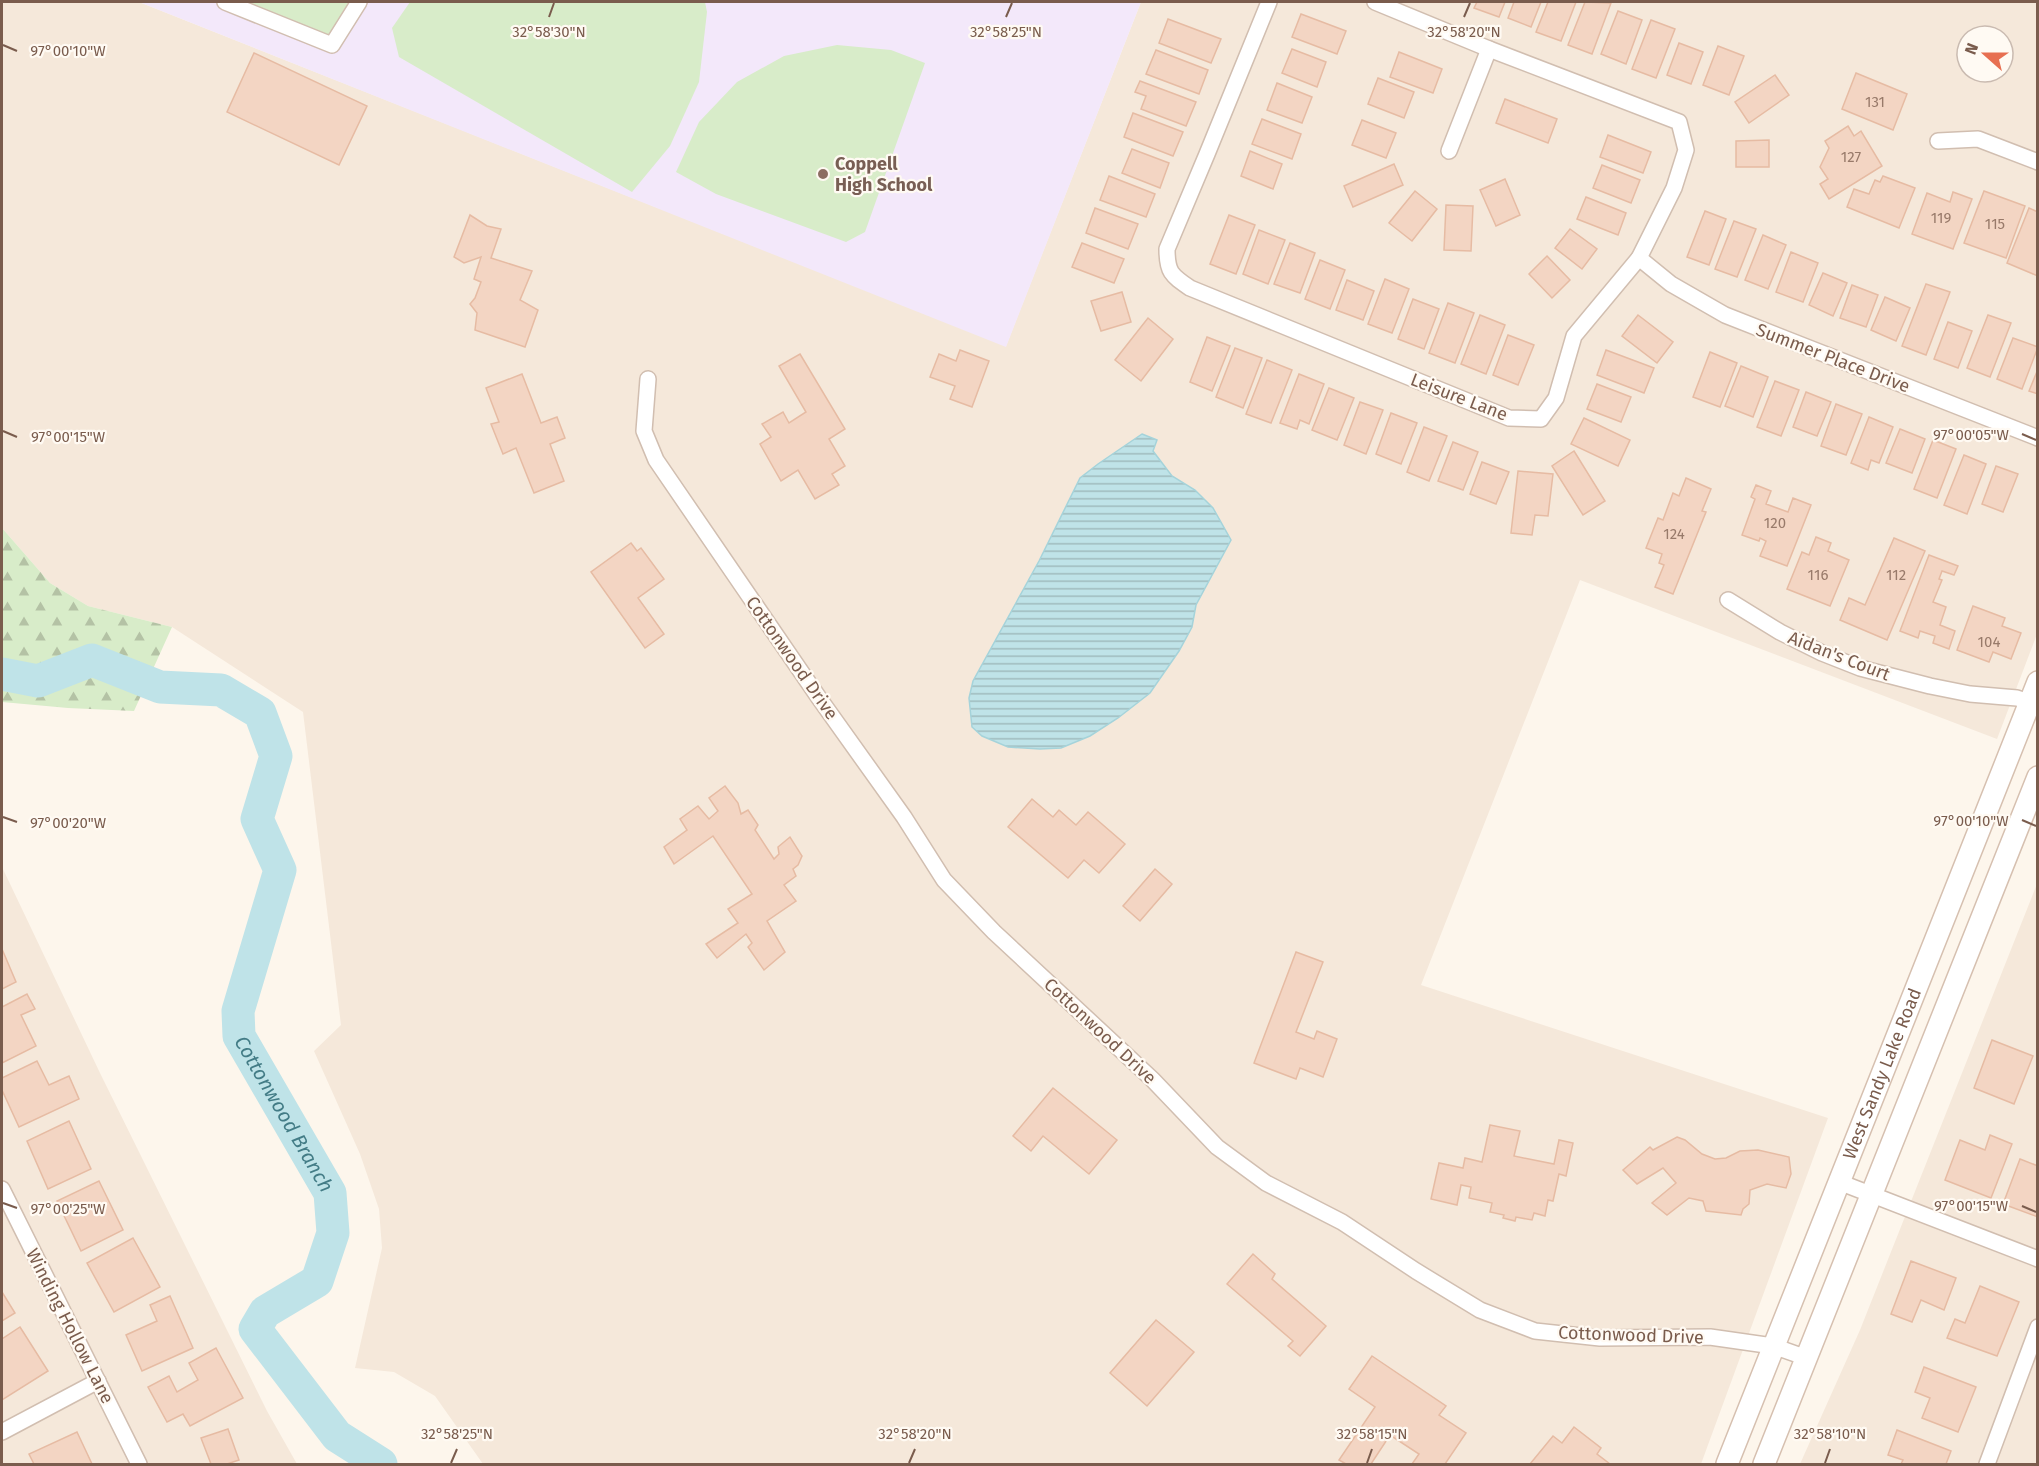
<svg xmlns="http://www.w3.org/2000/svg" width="2039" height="1466" viewBox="0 0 2039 1466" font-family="'Fira Sans',sans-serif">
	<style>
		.residential { fill: #f5e8da; fill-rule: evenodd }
		.education { fill: #f3e8fa }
		.forest { fill: url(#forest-firs) }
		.pitch { fill: #d8ecc9 }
		.water { fill: url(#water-rules); stroke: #a5d3da; stroke-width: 1.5 }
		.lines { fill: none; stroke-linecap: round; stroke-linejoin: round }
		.river { stroke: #bfe3e8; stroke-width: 33 }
		.building { fill: #f3d5c3; stroke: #e6bba3; stroke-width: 1.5 }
		.minor-casing { stroke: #d1beb0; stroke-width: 18 }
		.secondary-casing { stroke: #d6c0b0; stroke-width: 24 }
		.minor { stroke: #fff; stroke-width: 15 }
		.secondary { stroke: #fff; stroke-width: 21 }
		.ticks { fill: none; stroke: #7a5c4d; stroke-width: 2 }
		.education-dot { fill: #8d6e63; stroke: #fffaf3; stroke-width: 2 }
		.labels { text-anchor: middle; stroke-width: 4.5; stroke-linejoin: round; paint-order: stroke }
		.number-label { font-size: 15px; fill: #987a6a }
		.education-label { font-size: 18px; font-weight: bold; fill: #785e54; stroke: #fffaf3; text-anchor: start }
		.street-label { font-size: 18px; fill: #7a5c4d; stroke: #fffaf3 }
		.water-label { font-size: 20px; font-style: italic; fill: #437c86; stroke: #fffaf3 }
		.ticks-label { font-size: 15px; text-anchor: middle; fill: #7a5c4d; stroke: #fffaf3; stroke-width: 4.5; stroke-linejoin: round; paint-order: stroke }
	</style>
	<defs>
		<pattern id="forest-firs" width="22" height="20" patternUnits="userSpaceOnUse" patternTransform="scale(1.5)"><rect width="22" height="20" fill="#d8ecc9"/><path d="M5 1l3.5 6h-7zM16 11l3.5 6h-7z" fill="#b4c2a5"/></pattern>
		<pattern id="water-rules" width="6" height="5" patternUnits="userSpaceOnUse" patternTransform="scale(1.5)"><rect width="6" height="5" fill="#bfe3e8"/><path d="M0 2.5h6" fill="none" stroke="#a0bbbe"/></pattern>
	</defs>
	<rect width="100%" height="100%" fill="#fdf6ec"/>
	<g class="residential">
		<path d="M2,2H139L1006,346L1141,2H2037V634L1997,739L1580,580L1421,985L1828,1118L1701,1464H483L435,1396L394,1372L355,1368L382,1248L379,1209L360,1154L314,1051L341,1025L303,712L172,627L88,606L50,583L2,528ZM1967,36H2003V72H1967Z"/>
		<path d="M2,867L100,1073L267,1411L297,1464H2Z"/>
		<path d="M2037,884V1464H1800L1860,1330Z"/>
	</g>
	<path class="education" d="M139,2H1141L1006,347Z"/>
	<path class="forest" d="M2,528L50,583L88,606L172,627L134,711L68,708L2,702Z"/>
	<g class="pitch">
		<path d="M243,2H354L339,40Z"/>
		<path d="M410,2H705L707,12L699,82L670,146L632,192L399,57L392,28Z"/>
		<path d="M837,45L891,50L925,63L865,232L846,242L716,194L676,172L699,122L737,82L784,56Z"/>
	</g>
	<path class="water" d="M1142,434L1157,440L1153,451L1172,476L1195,490L1213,508L1231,540L1196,605L1192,627L1179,651L1150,693L1118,718L1090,736L1061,748L1040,749L1008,747L982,736L972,727L969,698L973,681L1039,561L1080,478L1098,464Z"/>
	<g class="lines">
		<path class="river" id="s1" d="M2,674L38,681L92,660L160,687L221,690L260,713L276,756L257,819L280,870L238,1011L239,1036L330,1193L333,1233L317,1281L265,1312L255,1329L337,1436L381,1464"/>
	</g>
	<g class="building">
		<path d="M1477,2H1505L1499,17L1474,8Z"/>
		<path d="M1514,2H1541L1531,27L1508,18Z"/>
		<path d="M1548,2H1576L1561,41L1536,32Z"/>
		<path d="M1585,2L1611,3L1592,54L1568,45Z"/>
		<path d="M1618,11L1642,20L1626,64L1601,54Z"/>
		<path d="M1301,14L1346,31L1337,54L1292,37Z"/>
		<path d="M1168,19L1221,39L1211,63L1159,43Z"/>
		<path d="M1651,20L1675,29L1656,78L1632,69Z"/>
		<path d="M1679,43L1703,52L1691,84L1667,75Z"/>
		<path d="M1718,46L1744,56L1729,95L1703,85Z"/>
		<path d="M1292,49L1326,62L1317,87L1282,73Z"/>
		<path d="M1156,50L1208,70L1199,94L1146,74Z"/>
		<path d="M1399,52L1442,69L1433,93L1390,77Z"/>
		<path d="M254,53L367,106L339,165L227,112Z"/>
		<path d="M1856,73L1907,94L1893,130L1842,109Z"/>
		<path d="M1775,75L1789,95L1749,123L1735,102Z"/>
		<path d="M1378,78L1414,92L1404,118L1368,104Z"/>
		<path d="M1140,81L1196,102L1186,126L1141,109L1146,96L1135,92Z"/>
		<path d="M1277,83L1312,97L1302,123L1267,110Z"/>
		<path d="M1505,99L1557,119L1548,143L1496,123Z"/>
		<path d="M1133,113L1183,132L1173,156L1124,137Z"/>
		<path d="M1262,119L1301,134L1292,159L1252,144Z"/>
		<path d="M1362,120L1396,133L1386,158L1352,145Z"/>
		<path d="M1848,126L1854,136L1861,131L1882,166L1829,199L1820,184L1828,179L1820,167L1829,148L1825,141Z"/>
		<path d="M1608,135L1651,152L1643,173L1600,157Z"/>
		<path d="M1769,140V167H1736V141Z"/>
		<path d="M1132,149L1169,163L1160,188L1122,173Z"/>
		<path d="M1250,151L1282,164L1273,189L1241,176Z"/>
		<path d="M1394,164L1403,185L1353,207L1344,186Z"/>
		<path d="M1602,165L1640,180L1631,203L1593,188Z"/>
		<path d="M1109,176L1155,194L1146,217L1100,200Z"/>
		<path d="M1883,176L1915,188L1899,228L1847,207L1854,189L1869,194L1875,180L1880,182Z"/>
		<path d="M1505,179L1520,215L1496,226L1480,190Z"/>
		<path d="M1415,191L1437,209L1412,241L1389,223Z"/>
		<path d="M1984,191L2025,206L2006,258L1964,243Z"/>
		<path d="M1953,192L1972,199L1953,249L1912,234L1927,193L1950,202Z"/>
		<path d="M1586,197L1626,213L1618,235L1577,219Z"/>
		<path d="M1446,205L1473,206L1471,251L1444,250Z"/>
		<path d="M1095,208L1138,224L1128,249L1086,233Z"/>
		<path d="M2029,208L2038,212V276L2007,263Z"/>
		<path d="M1705,211L1726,219L1709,265L1687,257Z"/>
		<path d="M470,215L487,226L501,229L491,258L532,271L520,300L538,310L525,347L475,330L477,313L470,304L475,298L481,282L474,279L481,257L464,263L454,257Z"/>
		<path d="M1229,215L1255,225L1236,274L1210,264Z"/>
		<path d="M1734,221L1756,229L1737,277L1715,269Z"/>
		<path d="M1570,229L1597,249L1582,269L1555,248Z"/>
		<path d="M1259,230L1285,240L1268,284L1243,274Z"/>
		<path d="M1763,235L1786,245L1768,289L1745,280Z"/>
		<path d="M1082,243L1124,259L1114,283L1072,267Z"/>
		<path d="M1290,243L1315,253L1300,293L1274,284Z"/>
		<path d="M1791,252L1818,263L1803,302L1776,292Z"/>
		<path d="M1547,256L1570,280L1552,298L1529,274Z"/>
		<path d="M1320,260L1345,270L1330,309L1305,299Z"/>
		<path d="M1823,273L1847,283L1833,316L1809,305Z"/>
		<path d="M1385,279L1409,289L1392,333L1368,324Z"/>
		<path d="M1347,280L1374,291L1363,320L1336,310Z"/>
		<path d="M1926,284L1950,292L1926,355L1902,346Z"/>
		<path d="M1852,285L1878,295L1866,327L1840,318Z"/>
		<path d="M1122,292L1131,322L1101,331L1091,301Z"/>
		<path d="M1885,297L1910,308L1896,341L1871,330Z"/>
		<path d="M1413,299L1439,309L1424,349L1398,339Z"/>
		<path d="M1448,303L1474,313L1455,363L1429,353Z"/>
		<path d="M1480,315L1505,325L1486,374L1461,364Z"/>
		<path d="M1638,315L1673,342L1657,363L1622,336Z"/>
		<path d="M1988,315L2011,323L1990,377L1967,368Z"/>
		<path d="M1148,318L1173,339L1141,381L1115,360Z"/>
		<path d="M1948,322L1972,331L1958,368L1934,359Z"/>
		<path d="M1508,335L1534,345L1518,385L1493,375Z"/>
		<path d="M1207,337L1230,346L1212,391L1190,382Z"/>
		<path d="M2013,338L2038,347L2022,389L1997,379Z"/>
		<path d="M1235,348L1262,358L1243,408L1216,397Z"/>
		<path d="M960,350L989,361L972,407L950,399L955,386L930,377L939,354L956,361Z"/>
		<path d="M1606,350L1654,368L1644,393L1597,375Z"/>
		<path d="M1710,352L1737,363L1720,407L1693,397Z"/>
		<path d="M800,354L845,429L829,439L845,466L832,474L839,485L815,499L798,470L781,481L760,444L771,437L762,424L783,412L789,423L806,412L779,366Z"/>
		<path d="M1267,360L1292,370L1271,423L1246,414Z"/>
		<path d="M1741,366L1768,377L1753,417L1725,406Z"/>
		<path d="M2038,369V394L2029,391Z"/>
		<path d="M522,374L541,423L557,417L565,438L550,444L564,481L534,493L516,448L503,454L491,424L499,422L486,388Z"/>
		<path d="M1299,374L1324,384L1309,424L1300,420L1297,429L1280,423Z"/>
		<path d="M1775,381L1799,390L1781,436L1757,427Z"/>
		<path d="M1597,384L1631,397L1621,422L1587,409Z"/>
		<path d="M1329,388L1354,398L1337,440L1312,430Z"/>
		<path d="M1806,392L1831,402L1817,436L1793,427Z"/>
		<path d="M1360,402L1383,410L1366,454L1344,445Z"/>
		<path d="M1836,404L1862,414L1846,455L1821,446Z"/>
		<path d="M1391,413L1417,423L1401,464L1376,454Z"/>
		<path d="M1869,417L1893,427L1879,463L1871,460L1868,470L1851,463Z"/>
		<path d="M1584,418L1630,440L1618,466L1571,444Z"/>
		<path d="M1424,427L1447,436L1429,481L1407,472Z"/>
		<path d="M1900,429L1925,439L1912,473L1886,463Z"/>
		<path d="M1933,440L1956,449L1937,498L1914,489Z"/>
		<path d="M1453,442L1478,452L1463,490L1438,481Z"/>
		<path d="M1574,451L1605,501L1583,515L1552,466Z"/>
		<path d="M1964,455L1986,464L1967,514L1944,505Z"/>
		<path d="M1482,462L1509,472L1496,504L1470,494Z"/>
		<path d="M1996,466L2018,474L2003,512L1982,504Z"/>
		<path d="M1518,471L1553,474L1548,516L1535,515L1532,535L1511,533Z"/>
		<path d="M1686,478L1711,489L1702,511L1706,512L1673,594L1655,587L1664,565L1659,563L1662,554L1646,548L1658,518L1663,520L1673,493L1679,496Z"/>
		<path d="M1756,485L1771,491L1766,504L1788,512L1793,498L1811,505L1787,566L1760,556L1766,541L1760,538L1759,541L1742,535L1755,499L1751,497Z"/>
		<path d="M1816,537L1831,543L1828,551L1849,560L1830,606L1787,589L1802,552L1809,555Z"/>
		<path d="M1894,538L1925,551L1887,640L1840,620L1849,598L1865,605Z"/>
		<path d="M631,543L637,551L641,548L664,579L638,598L664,634L645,648L591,572Z"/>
		<path d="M1929,555L1958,566L1954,575L1942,571L1939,579L1942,580L1933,602L1946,607L1940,625L1955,631L1949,649L1933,643L1935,636L1920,631L1918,638L1900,631Z"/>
		<path d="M1973,606L2005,618L2002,626L2021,633L2011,659L1993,652L1989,662L1957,650Z"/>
		<path d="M725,786L738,803L741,814L748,810L758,825L755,830L774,859L779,854L778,847L790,837L802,856L798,865L793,869L796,876L784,885L796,901L767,921L785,952L764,970L748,947L752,943L746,934L717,958L706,944L738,923L728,909L752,894L713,836L674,864L664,847L687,830L680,819L698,806L709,819L718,811L709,798Z"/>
		<path d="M1032,799L1053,817L1059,810L1076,825L1088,812L1125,844L1099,873L1084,860L1068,878L1008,827Z"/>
		<path d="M1155,869L1172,884L1140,921L1123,906Z"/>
		<path d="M2,949L16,982L2,989Z"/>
		<path d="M1296,952L1323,962L1296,1032L1314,1039L1317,1031L1337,1039L1323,1077L1300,1068L1296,1079L1254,1063Z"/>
		<path d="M27,994L35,1009L21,1015L36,1046L2,1063V1007Z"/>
		<path d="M1992,1040L2033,1056L2014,1104L1974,1088Z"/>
		<path d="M37,1061L49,1085L69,1076L79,1099L19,1127L2,1090V1078Z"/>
		<path d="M1053,1088L1117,1140L1089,1174L1043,1136L1031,1151L1013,1136Z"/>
		<path d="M69,1121L91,1169L48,1189L27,1141Z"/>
		<path d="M1490,1125L1520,1131L1514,1156L1554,1164L1559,1140L1573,1143L1566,1176L1559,1174L1553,1201L1548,1200L1545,1216L1534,1213L1532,1220L1516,1217L1515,1221L1503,1218L1504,1215L1490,1212L1492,1203L1469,1198L1471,1187L1461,1185L1457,1205L1431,1199L1439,1163L1463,1168L1465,1158L1482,1162Z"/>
		<path d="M1990,1135L2012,1144L1991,1198L1945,1180L1960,1140L1985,1150Z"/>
		<path d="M1677,1137L1685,1140L1702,1154L1715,1159L1726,1158L1740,1151L1758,1150L1789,1157L1791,1174L1786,1188L1767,1184L1750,1190L1749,1204L1743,1209L1741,1215L1706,1211L1703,1201L1689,1198L1667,1215L1652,1203L1676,1183L1663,1168L1637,1184L1623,1170L1650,1147L1653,1150Z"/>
		<path d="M2020,1159L2038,1166V1217L2003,1204Z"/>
		<path d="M99,1181L123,1230L81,1251L57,1201Z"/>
		<path d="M133,1238L160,1287L114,1312L87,1263Z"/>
		<path d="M1253,1254L1275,1274L1272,1279L1326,1326L1300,1356L1288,1346L1293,1341L1227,1284Z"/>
		<path d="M1911,1261L1956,1278L1944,1310L1921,1300L1912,1322L1891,1314Z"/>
		<path d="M1980,1286L2019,1302L1997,1356L1947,1338L1955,1319L1965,1323Z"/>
		<path d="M2,1292L15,1313L2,1321Z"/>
		<path d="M170,1296L193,1348L142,1371L126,1335L157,1321L150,1305Z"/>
		<path d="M1156,1320L1194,1352L1147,1406L1110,1373Z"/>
		<path d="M20,1327L48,1371L2,1400V1339Z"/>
		<path d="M216,1348L243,1398L190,1426L183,1414L167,1422L148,1387L169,1376L177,1392L198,1380L189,1363Z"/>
		<path d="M1372,1356L1446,1406L1439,1415L1466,1433L1445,1464H1412L1419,1454L1390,1435L1371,1464H1346L1339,1460L1375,1407L1349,1389Z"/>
		<path d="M1924,1367L1976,1387L1958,1432L1922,1418L1930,1398L1915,1392Z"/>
		<path d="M1574,1427L1601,1448L1597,1454L1610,1464H1530L1553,1436L1562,1443Z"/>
		<path d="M228,1429L239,1460L227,1464H211L201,1438Z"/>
		<path d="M1897,1430L1951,1451L1946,1464H1901L1903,1460L1888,1455Z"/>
		<path d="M77,1432L92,1464H34L29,1454Z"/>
	</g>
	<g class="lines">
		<g class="minor-casing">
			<g id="minor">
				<path d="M225,2L332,45L359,2"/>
				<path d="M1269,2L1207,154L1167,249C1167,272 1171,275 1190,288L1509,418L1541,419L1556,398L1574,336L1639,258L1674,188L1686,150L1679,122L1489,49L1375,2"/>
				<path d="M1938,141L1978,139L2038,162"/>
				<path d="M1449,151L1489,49"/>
				<path d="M1639,258L1671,284L1725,315L2038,438"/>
				<path d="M648,379L644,431L656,460L819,698L904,817L944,880L994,932L1152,1079L1217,1147L1266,1183L1342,1222L1416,1271L1480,1310L1535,1331L1600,1338L1710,1337L1773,1346L1807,1358"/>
				<path d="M1728,600L1780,632L1822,653L1860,668L1930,686L1970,694L2017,698L2029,702"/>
				<path d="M1839,1182L2038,1259"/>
				<path d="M2,1189L139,1464"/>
				<path d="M2,1432L98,1381"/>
				<path d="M1987,1464L2038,1327"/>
			</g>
		</g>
		<g class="secondary-casing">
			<g id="secondary">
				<path id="s2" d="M1727,1464L2038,682"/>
				<path d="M1764,1464L2038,777"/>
			</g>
		</g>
		<use href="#minor" class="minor"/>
		<use href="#secondary" class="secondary"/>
	</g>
	<path class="ticks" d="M549,17L554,3M1006,17L1012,3M1464,17L1470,3M3,45L17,51M3,431L17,437M2022,434L2036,440M3,817L17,822M2022,820L2036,826M3,1203L17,1208M2022,1206L2036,1212M451,1463L457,1449M909,1463L915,1449M1367,1463L1372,1449M1825,1463L1830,1449"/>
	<circle class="education-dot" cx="823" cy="174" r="6"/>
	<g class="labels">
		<g class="number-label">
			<text x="1875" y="107">131</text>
			<text x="1851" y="162">127</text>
			<text x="1941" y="223">119</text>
			<text x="1995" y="229">115</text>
			<text x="1775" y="528">120</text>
			<text x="1674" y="539">124</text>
			<text x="1818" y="580">116</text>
			<text x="1896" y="580">112</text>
			<text x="1989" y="647">104</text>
		</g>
		<g class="education-label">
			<text x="835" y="170">Coppell<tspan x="835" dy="21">High School</tspan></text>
		</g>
		<g class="street-label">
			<text transform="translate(1833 358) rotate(21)" y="6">Summer Place Drive</text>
			<text transform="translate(1459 397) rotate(21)" y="6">Leisure Lane</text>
			<text transform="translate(1839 656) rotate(21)" y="6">Aidan's Court</text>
			<text transform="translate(792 658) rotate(55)" y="6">Cottonwood Drive</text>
			<text transform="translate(1100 1031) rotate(43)" y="6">Cottonwood Drive</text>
			<text dy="6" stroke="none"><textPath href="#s2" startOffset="420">West Sandy Lake Road</textPath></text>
			<text transform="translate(70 1326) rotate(63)" y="6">Winding Hollow Lane</text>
			<text transform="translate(1631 1335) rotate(2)" y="6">Cottonwood Drive</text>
		</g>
		<g class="water-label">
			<text dy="7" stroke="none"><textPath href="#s1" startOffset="704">Cottonwood Branch</textPath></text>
		</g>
	</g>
	<g class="ticks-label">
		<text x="549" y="37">32°58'30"N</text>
		<text x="1006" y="37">32°58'25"N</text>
		<text x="1464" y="37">32°58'20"N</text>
		<text x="68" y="56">97°00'10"W</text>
		<text x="1971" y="440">97°00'05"W</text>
		<text x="68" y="442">97°00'15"W</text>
		<text x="1971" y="826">97°00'10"W</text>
		<text x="68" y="828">97°00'20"W</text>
		<text x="1971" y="1211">97°00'15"W</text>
		<text x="68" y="1214">97°00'25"W</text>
		<text x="457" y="1439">32°58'25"N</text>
		<text x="915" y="1439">32°58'20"N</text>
		<text x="1372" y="1439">32°58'15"N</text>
		<text x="1830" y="1439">32°58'10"N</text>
	</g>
	<rect width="2039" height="1466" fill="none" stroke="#7a5c4d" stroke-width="6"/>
	<g transform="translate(1985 54) rotate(291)"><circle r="28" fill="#fffaf3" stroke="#cabbb1" stroke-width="1.5"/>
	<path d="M0-4.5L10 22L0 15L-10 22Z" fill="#e76f51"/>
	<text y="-9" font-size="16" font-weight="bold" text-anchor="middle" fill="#7a5c4d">N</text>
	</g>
</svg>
